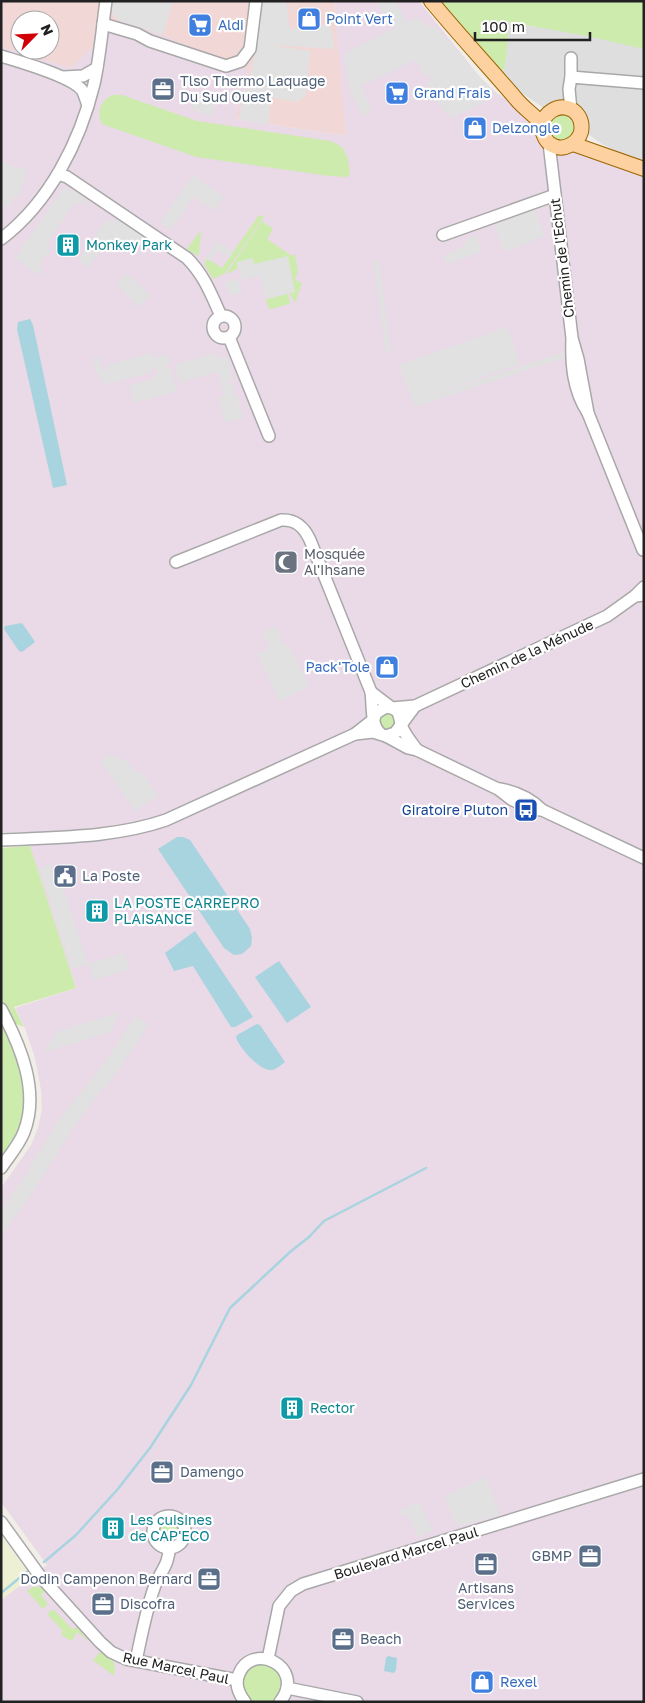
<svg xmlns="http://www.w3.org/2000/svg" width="645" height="1703" viewBox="0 0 645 1703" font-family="'Golos Text',sans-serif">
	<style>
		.residential { fill: #dfdede }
		.commercial { fill: #f2d7d7; fill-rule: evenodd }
		.industrial { fill: #ead9e7 }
		.farmland { fill: #eef0d3 }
		.grass { fill: #cdebad }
		.parking { fill: #e1e1e1 }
		.water { fill: #a7d4df }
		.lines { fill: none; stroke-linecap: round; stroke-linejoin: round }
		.stream { stroke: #a7d4df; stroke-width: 2.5 }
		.minor-casing { stroke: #a8a8a8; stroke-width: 14 }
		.major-casing { stroke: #9d6500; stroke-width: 16 }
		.minor { stroke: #fff; stroke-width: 11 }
		.major { stroke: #fdd2a0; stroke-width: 14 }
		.labels { text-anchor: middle; stroke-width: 4.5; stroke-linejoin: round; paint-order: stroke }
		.shop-label { font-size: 14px; fill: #366cbe; stroke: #fff; text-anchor: start }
		.service-label { font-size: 14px; fill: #4e5e75; stroke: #fff; text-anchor: start }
		.culture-label { font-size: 14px; fill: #0d838f; stroke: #fff; text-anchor: start }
		.street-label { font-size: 14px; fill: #212121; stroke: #fff }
		.worship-label { font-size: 14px; fill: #5b616d; stroke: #fff; text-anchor: start }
		.transit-label { font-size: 14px; fill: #164399; stroke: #fff; text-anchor: end }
	</style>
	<rect width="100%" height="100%" fill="#f1ede7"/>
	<path class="residential" d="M508,22L644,44V163L622,154L602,144L588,134L587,125L556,103L544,108L523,94L502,75L506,60Z"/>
	<path class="commercial" d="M1,1H334L347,136L235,119L1,47ZM20,20H50V50H20Z"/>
	<path class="industrial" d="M334,1H419L479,76L494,91L575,148L644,174V1702H1V1600L47,1565L1,1502V1188L31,1145L38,1128L42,1109L41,1090L35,1058L25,1028L15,1008L76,988L25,832H1V47L71,68L119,20L161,35L249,71L235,119L346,136Z"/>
	<path class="farmland" d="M1,1536L25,1569L29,1579L1,1600Z"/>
	<g class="grass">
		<path d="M438,1H644V49L587,36L509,22L506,60L502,75Z"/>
		<path d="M113,95H122L197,121L330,141C348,147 348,158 350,174L347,177L329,176L196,157L102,124C96,111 101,100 113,95Z"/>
		<path d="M561,113L571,115L577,131L564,143L554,141C544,126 546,120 561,113Z"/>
		<path d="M259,215L264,217L225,273L213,279L205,266L206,258L222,268Z"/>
		<path d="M262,221L273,229L267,239L292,256L295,254L298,271L295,280L302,283L295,303L290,294H288L290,302L289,304L271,309H269L266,299L295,292L254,264L238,262L237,269L226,274Z"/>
		<path d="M201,230L199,253L198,256L187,249Z"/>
		<circle cx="388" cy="721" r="8"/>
		<path d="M30,846L76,988L14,1007L24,1027L14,1023L1,1000V848Z"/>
		<path d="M1,1018C15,1050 37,1098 20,1132C15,1142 7,1152 1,1161Z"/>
		<circle cx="169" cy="1532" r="9"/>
		<path d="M33,1587H39L46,1590L41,1595L48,1604L43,1609L27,1591Z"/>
		<path d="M53,1609L72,1629L77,1627L88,1641L77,1632L72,1641L61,1635L63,1631L47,1614Z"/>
		<path d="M100,1652L114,1662L115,1669L114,1676L93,1660Z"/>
		<path d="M257,1662L278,1667L285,1684L276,1702H250L245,1697L241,1680L248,1667Z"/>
	</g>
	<g class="parking">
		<path d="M113,1H173L164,31L161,35L119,20L114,16L111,10Z"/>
		<path d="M260,1H286L290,29L330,24L335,49L269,45L310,51L306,95L297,102L271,97L268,125L239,119L244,89H249L256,44Z"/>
		<path d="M376,1H396L406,22L417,17L421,22L438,29L494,93L488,101L452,118L442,109L435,99L427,83L431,81L428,74L424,76L416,60L361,86L372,112L363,116L350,92L344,53L395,28L392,22L387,24Z"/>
		<path d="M196,92L218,98L211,116L190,109Z"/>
		<path d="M3,162L27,170L18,198L13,197L10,207L3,205L1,210V168Z"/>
		<path d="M193,175L224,197L214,211L193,197L171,230L160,222Z"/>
		<path d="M64,187L70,191L76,190L84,196L83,199L91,204L89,207L81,202L75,203L48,242L50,249L39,266L43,269L39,275L15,258Z"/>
		<path d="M535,210L545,236L504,252L494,225Z"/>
		<path d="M118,219L146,239L124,245L120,250L109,240L88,268L78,260L106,220L114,221Z"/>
		<path d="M476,235L482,252L447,264L443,256L461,248L468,238Z"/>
		<path d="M217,241L233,252L230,257L218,250L210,261L206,258Z"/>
		<path d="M288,256L295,292L266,299L259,276L242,280L237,262L253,258L254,264Z"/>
		<path d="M373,260H379L391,352L386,353Z"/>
		<path d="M127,273L151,296L138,307L116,284Z"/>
		<path d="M232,279L233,281L238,279L242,292L231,296L224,283Z"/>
		<path d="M507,327L520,364L416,401L564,352V358L415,407L399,365Z"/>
		<path d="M152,353L154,358L167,354L170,362L167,364V368H171L177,391L134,403L129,386L155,378L158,374L157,369L151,367L152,372L105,385L103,380H100L96,370L93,358L98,356L102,369L105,371L107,370L106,365Z"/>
		<path d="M216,353L218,359L227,356L233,380L228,382L229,384H234L236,389L232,391L231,395L236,394L243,417L231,422L230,421L225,422L218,398L224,396L218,372L180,382L176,370H177L176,364Z"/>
		<path d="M275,626L284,646L289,645L309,687L279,701L257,654L269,648L262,632Z"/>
		<path d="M112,753L115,757L127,761L133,770L143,774L158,795L135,811L100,761Z"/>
		<path d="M51,864L52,868L56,866L88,964L72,969L39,868Z"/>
		<path d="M124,953L129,969L94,980L88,964Z"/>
		<path d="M120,1012L109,1033L44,1052L56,1032Z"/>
		<path d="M135,1016L149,1024L135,1046L117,1072L76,1123L32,1194L1,1236V1210L21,1182L58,1121L108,1058Z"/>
		<path d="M486,1477L500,1515L460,1526L456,1524L444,1496Z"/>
		<path d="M420,1502L433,1530L418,1537L407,1514L402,1516L400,1510Z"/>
	</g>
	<g class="water">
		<path d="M30,319L33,325L67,485L53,488L17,329L18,322Z"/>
		<path d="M22,623L35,642L22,652L19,651L4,629L5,626Z"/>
		<path d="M177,837H183L190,840L250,929L252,938L251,946L242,954L234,955L224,948L158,849Z"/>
		<path d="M195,931L253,1017L235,1027H231L193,966L174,971L165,953Z"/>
		<path d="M279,961L311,1007L287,1023L255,977Z"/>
		<path d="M257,1024L260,1025L285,1062C281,1065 277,1069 272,1070C261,1072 238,1047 236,1037L237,1035Z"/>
		<path d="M388,1656L397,1658L396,1670L394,1673L384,1671L386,1658Z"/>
	</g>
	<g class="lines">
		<g class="stream">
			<path d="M44,1562L76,1535L117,1490L150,1448L191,1385L230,1308L290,1252L309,1237L324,1221L426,1168"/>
			<path d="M1,1593L28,1571"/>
		</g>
		<g class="minor-casing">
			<g id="minor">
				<path d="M103,24L137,34L150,41L226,66L241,61L250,49L256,1"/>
				<path d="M1,56C20,62 71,76 82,90C85,95 86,101 88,105"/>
				<path d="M63,77L83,76L97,68"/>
				<path d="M571,77V58"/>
				<path d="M571,110L569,89L571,77L644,83"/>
				<path d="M549,143L572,338C571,365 573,390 588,413L578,359L572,338"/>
				<path d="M58,174L67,177L187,258C204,275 211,294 221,316"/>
				<path d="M443,235L555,195"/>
				<path d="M1,239C49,203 80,142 94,84C100,57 102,29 106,1"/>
				<circle cx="224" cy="327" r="11"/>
				<path d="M229,337L269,436"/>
				<path d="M588,413L643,550"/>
				<path d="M176,562L281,520C296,519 304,527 310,540L371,692"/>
				<path d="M644,587L635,596L644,595"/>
				<path d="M415,706L607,616L635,596"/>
				<path d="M355,734L373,732L386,736L395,733L415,706L392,708L371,692C373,705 370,725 381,734"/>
				<path d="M386,736L408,748L417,750L498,789L511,799L531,809L542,810"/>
				<path d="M500,789C517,792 530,798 542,810L644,858"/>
				<path d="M1,840C56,837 114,838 166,820L355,734L374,719L376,713L386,707C402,709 398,716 402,727C405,735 412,743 417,750"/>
				<path d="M1,1009C20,1045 40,1091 24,1132C19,1145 9,1156 1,1168"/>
				<circle cx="169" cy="1532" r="16"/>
				<path d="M1,1522L40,1576L100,1642L111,1652L126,1659L237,1680"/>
				<path d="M268,1659L279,1606L291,1591L303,1584L644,1479"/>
				<path d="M136,1661C141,1637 146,1611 154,1588C159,1573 170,1564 169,1547"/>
				<path d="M287,1688L357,1702"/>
				<path d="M245,1702C239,1694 235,1686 238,1677C249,1639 308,1666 280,1702"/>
			</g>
		</g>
		<g class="major-casing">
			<g id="major">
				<path d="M431,1C459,35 489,67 517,100C523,107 530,112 536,118C544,127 541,141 554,146C564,151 578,143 581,132C586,106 552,96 541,125"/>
				<path d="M573,144L644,169"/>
			</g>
		</g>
		<use href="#minor" class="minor"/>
		<use href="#major" class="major"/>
	</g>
	<defs>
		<g id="shop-square" transform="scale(1.25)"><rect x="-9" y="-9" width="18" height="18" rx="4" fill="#3f7fe0" stroke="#fff"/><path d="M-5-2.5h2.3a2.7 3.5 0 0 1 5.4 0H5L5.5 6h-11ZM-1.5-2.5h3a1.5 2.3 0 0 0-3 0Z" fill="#fff"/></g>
		<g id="supermarket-square" transform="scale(1.25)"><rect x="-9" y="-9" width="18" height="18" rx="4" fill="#3f7fe0" stroke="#fff"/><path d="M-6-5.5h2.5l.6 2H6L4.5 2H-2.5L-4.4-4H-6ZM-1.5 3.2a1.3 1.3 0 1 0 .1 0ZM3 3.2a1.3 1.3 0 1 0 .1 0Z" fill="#fff"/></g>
		<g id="office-square" transform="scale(1.25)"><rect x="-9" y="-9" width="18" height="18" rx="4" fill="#5c6f8a" stroke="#fff"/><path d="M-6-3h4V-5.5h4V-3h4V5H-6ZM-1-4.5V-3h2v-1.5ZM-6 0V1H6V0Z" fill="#fff"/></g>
		<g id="building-square" transform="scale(1.25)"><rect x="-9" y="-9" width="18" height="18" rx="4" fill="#0f9aa8" stroke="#fff"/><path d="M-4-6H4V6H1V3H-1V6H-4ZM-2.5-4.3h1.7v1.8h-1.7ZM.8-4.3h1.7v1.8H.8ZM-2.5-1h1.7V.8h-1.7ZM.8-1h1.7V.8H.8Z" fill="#fff"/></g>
		<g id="mosque-square" transform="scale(1.25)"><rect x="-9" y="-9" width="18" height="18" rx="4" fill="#6b7280" stroke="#fff"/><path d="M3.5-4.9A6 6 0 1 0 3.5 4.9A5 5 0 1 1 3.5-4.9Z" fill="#fff"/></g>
		<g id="bus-square" transform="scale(1.25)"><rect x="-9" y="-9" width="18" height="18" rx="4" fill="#1a4fb4" stroke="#fff"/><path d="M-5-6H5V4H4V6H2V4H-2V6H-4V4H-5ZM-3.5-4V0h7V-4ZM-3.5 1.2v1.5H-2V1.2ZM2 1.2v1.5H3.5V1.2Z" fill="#fff"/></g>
		<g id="civic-square" transform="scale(1.25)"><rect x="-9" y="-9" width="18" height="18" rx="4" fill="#5c6f8a" stroke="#fff"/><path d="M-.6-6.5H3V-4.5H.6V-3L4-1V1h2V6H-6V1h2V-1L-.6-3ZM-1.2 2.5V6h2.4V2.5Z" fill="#fff"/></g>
	</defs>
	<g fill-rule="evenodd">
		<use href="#shop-square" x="309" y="19"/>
		<use href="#supermarket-square" x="200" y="25"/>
		<use href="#office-square" x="163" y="89"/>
		<use href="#supermarket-square" x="397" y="93"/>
		<use href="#shop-square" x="475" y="128"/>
		<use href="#building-square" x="68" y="245"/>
		<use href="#mosque-square" x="286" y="562"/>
		<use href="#shop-square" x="387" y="667"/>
		<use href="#bus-square" x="526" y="810"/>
		<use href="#civic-square" x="65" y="876"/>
		<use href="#building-square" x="97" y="911"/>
		<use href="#building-square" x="292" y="1408"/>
		<use href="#office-square" x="162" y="1472"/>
		<use href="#building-square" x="113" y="1528"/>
		<use href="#office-square" x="590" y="1556"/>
		<use href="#office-square" x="486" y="1564"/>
		<use href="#office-square" x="209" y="1579"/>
		<use href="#office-square" x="103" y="1604"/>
		<use href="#office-square" x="343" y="1639"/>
		<use href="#shop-square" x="482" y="1682"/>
	</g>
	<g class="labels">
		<g class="shop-label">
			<text x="326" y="24">Point Vert</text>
			<text x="218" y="30">Aldi</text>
			<text x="414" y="98">Grand Frais</text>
			<text x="492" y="133">Delzongle</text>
			<text x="370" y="672" text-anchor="end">Pack'Tole</text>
			<text x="500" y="1687">Rexel</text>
		</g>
		<g class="service-label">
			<text x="180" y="86">Tlso Thermo Laquage<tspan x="180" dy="16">Du Sud Ouest</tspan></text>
			<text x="82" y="881">La Poste</text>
			<text x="180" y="1477">Damengo</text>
			<text x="572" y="1561" text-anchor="end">GBMP</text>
			<text x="192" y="1584" text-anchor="end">Dodin Campenon Bernard</text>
			<text x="486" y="1593" text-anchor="middle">Artisans<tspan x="486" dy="16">Services</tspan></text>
			<text x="120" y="1609">Discofra</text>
			<text x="360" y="1644">Beach</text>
		</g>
		<g class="culture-label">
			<text x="86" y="250">Monkey Park</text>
			<text x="114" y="908">LA POSTE CARREPRO<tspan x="114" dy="16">PLAISANCE</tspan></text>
			<text x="310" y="1413">Rector</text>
			<text x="130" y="1525">Les cuisines<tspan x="130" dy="16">de CAP'ECO</tspan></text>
		</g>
		<g class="street-label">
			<text transform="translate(562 258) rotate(-97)" y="5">Chemin de l'Echut</text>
			<text transform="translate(527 654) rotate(-25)" y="5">Chemin de la Ménude</text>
			<text transform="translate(406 1553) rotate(-17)" y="5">Boulevard Marcel Paul</text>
			<text transform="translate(176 1668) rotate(12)" y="5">Rue Marcel Paul</text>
		</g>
		<g class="worship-label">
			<text x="304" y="559">Mosquée<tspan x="304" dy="16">Al'Ihsane</tspan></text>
		</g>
		<g class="transit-label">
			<text x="508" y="815">Giratoire Pluton</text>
		</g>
	</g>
	<rect width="645" height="1703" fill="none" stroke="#212121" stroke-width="5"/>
	<g transform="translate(35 35) rotate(66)"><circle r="24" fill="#ffffff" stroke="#a6a6a6"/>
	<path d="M0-4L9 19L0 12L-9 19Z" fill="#d10006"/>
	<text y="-8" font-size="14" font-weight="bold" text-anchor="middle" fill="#212121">N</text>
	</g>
	<path d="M475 32v8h115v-8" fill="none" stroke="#212121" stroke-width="2.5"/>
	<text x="482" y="32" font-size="15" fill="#212121" stroke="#ffffff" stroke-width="4" paint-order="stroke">100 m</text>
</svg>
